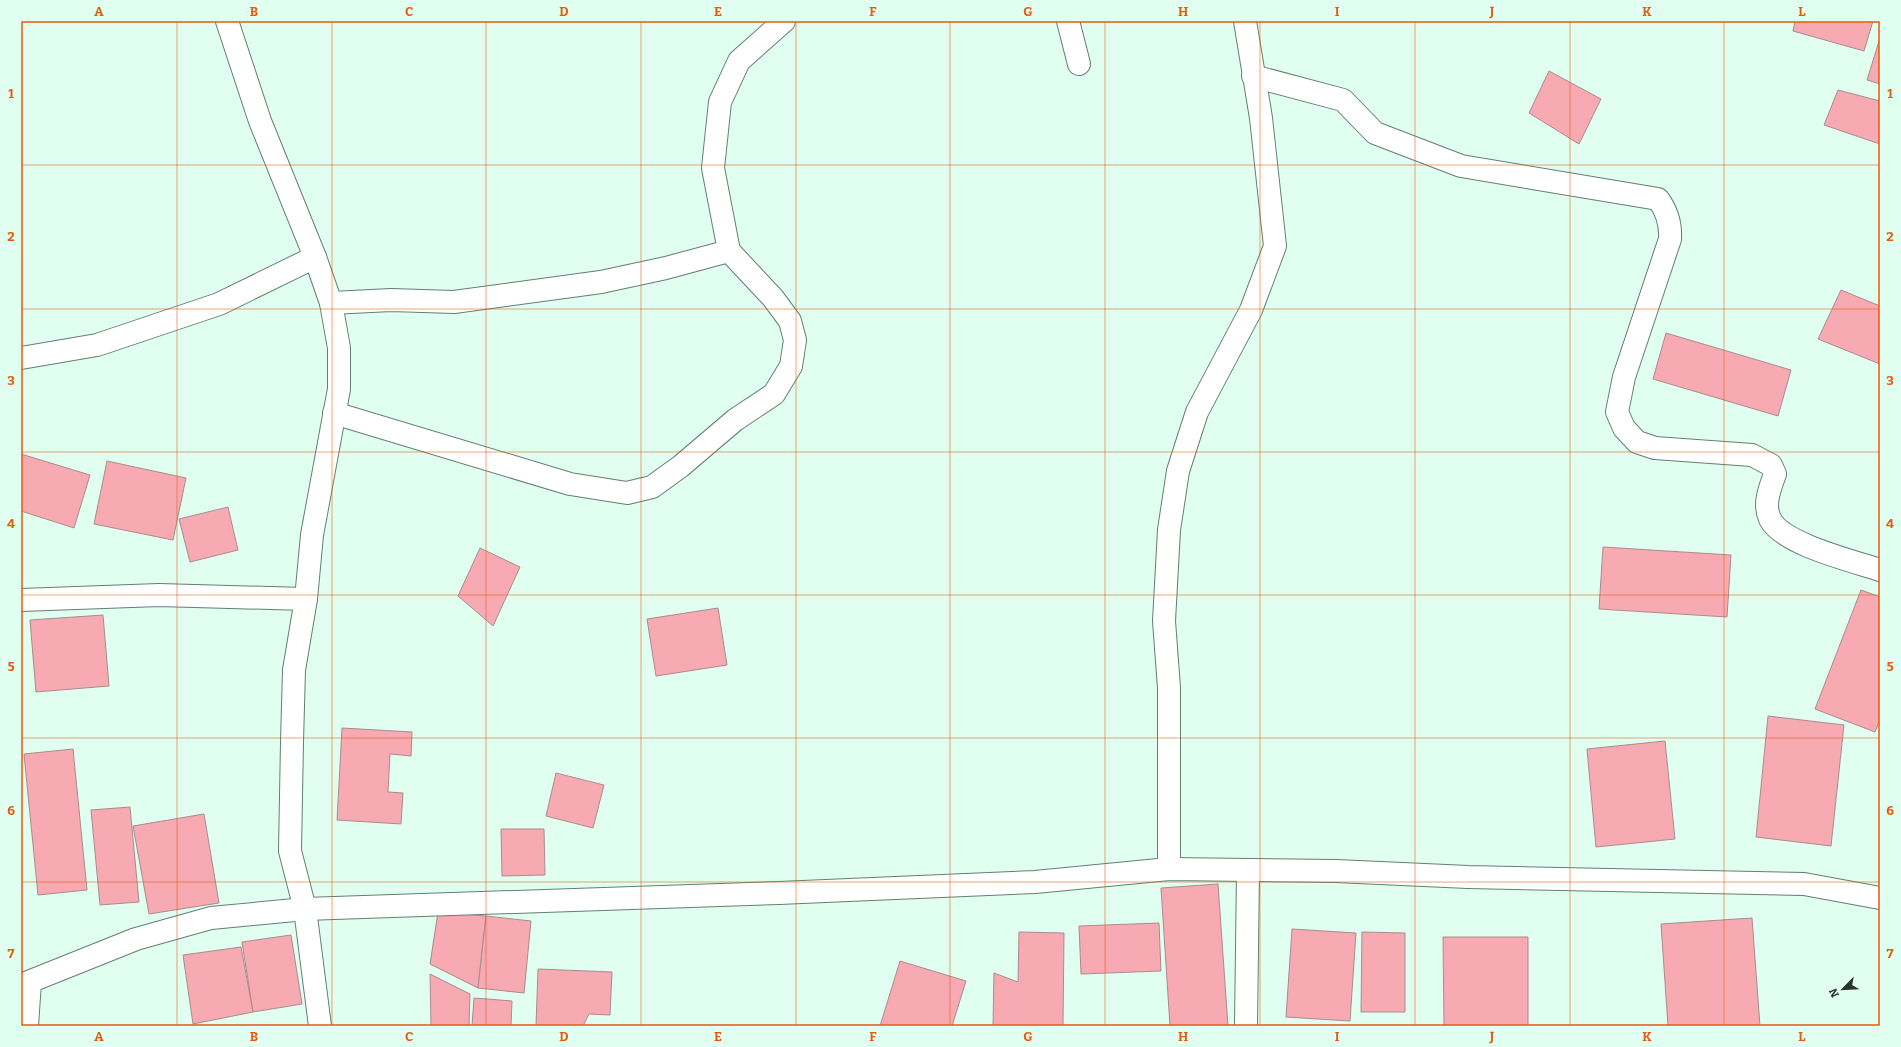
<svg xmlns="http://www.w3.org/2000/svg" width="1901" height="1047" viewBox="0 0 1901 1047" font-family="Bitter,serif">
	<style>
		.building { fill: #f7aab1; stroke: #aa8b8d }
		.lines { fill: none; stroke-linecap: round; stroke-linejoin: round }
		.street-casing { stroke: #637f72; stroke-width: 24 }
		.street { stroke: #fff; stroke-width: 22 }
		.grid { fill: none; stroke: #e8590c; stroke-width: 1; stroke-opacity: 0.55 }
		.neatline { fill: none; stroke: #e8590c; stroke-width: 1.5 }
		.grid-label { font-size: 13px; text-anchor: middle; font-weight: bold; fill: #e8590c }
	</style>
	<rect width="100%" height="100%" fill="#e0fff0"/>
	<g class="building">
		<path d="M1795,21H1873L1864,51L1793,31Z"/>
		<path d="M1880,38V84L1867,80Z"/>
		<path d="M1549,71L1601,99L1579,144L1529,113Z"/>
		<path d="M1838,90L1880,101V144L1824,125Z"/>
		<path d="M1841,290L1880,306V364L1818,339Z"/>
		<path d="M1666,333L1791,370L1778,416L1653,379Z"/>
		<path d="M21,454L90,475L74,528L21,511Z"/>
		<path d="M107,461L186,478L173,540L94,524Z"/>
		<path d="M228,507L238,550L190,562L179,519Z"/>
		<path d="M1603,547L1731,555L1727,617L1599,609Z"/>
		<path d="M480,548L520,567L493,626L458,596Z"/>
		<path d="M1861,590L1880,597V719L1875,732L1815,709Z"/>
		<path d="M718,608L727,665L656,676L647,619Z"/>
		<path d="M103,615L109,686L36,692L30,620Z"/>
		<path d="M1768,716L1844,725L1831,846L1756,837Z"/>
		<path d="M342,728L412,732L411,756L390,754L388,792L403,793L401,824L337,820Z"/>
		<path d="M1665,741L1675,839L1596,847L1587,749Z"/>
		<path d="M73,749L87,890L38,895L24,754Z"/>
		<path d="M556,773L604,785L593,828L546,816Z"/>
		<path d="M130,807L139,902L100,905L91,810Z"/>
		<path d="M204,814L219,903L149,914L133,826Z"/>
		<path d="M501,829H544L545,875L502,876Z"/>
		<path d="M1218,884L1228,1026H1170L1161,888Z"/>
		<path d="M438,912L486,916L478,988L430,964Z"/>
		<path d="M486,916L531,921L524,993L478,988Z"/>
		<path d="M1752,918L1760,1026H1668L1661,924Z"/>
		<path d="M1159,923L1161,971L1081,974L1079,926Z"/>
		<path d="M1292,929L1356,933L1350,1021L1286,1017Z"/>
		<path d="M1019,932L1064,933L1063,1026H993L994,973L1018,982Z"/>
		<path d="M1362,932L1405,933V1012H1361Z"/>
		<path d="M291,935L302,1004L253,1012L242,942Z"/>
		<path d="M1443,937H1528V1026H1444Z"/>
		<path d="M241,947L253,1012L193,1024L183,955Z"/>
		<path d="M900,961L966,981L952,1026H880Z"/>
		<path d="M538,969L612,972L610,1015L589,1014L583,1026H536Z"/>
		<path d="M430,974L470,994L469,1026H431Z"/>
		<path d="M474,998L512,1001L511,1026H472Z"/>
	</g>
	<g class="lines">
		<g class="street-casing">
			<g id="street">
				<path d="M227,21L260,121L315,257L331,303L339,348V389L312,535L306,599L294,670L292,742L290,851L305,909L320,1026"/>
				<path d="M1068,21L1079,64"/>
				<path d="M1253,76L1343,100L1375,133L1461,166L1658,199C1667,211 1671,223 1670,239L1624,377L1617,412L1624,428L1637,442L1655,448L1752,455L1771,465L1775,474C1770,488 1763,504 1770,519C1782,544 1853,561 1880,570"/>
				<path d="M331,303L391,300L454,302L601,282L666,268L729,251"/>
				<path d="M21,358L97,345L219,304L315,257"/>
				<path d="M334,413L570,484L627,493L652,487L681,466L735,420L774,394L791,366L795,340L790,321L773,298L729,251L713,168L720,102L739,61L784,21"/>
				<path d="M21,600L159,595L306,599"/>
				<path d="M1169,869V688L1164,621L1169,530L1178,471L1197,412L1251,310L1275,246L1261,118L1245,21"/>
				<path d="M21,985L136,939L211,918L305,909L779,893L1035,882L1169,869L1336,871L1468,877L1804,884L1880,898"/>
				<path d="M27,1026L30,982"/>
				<path d="M1246,1026L1248,871"/>
			</g>
		</g>
		<use href="#street" class="street"/>
	</g>
	<path class="grid" d="M177,21V1026M332,21V1026M486,21V1026M641,21V1026M796,21V1026M950,21V1026M1105,21V1026M1260,21V1026M1415,21V1026M1570,21V1026M1724,21V1026M21,165H1880M21,309H1880M21,452H1880M21,595H1880M21,738H1880M21,882H1880"/>
	<rect width="1901" height="1047" fill="none" stroke="#e0fff0" stroke-width="44"/>
	<g transform="translate(1843 989) rotate(246)" stroke="#e0fff0" stroke-width="3" paint-order="stroke">
	<path d="M0-3L7 15L0 10L-7 15Z" fill="#27332d"/>
	<text y="-6" font-size="11" font-weight="bold" text-anchor="middle" fill="#27332d">N</text>
	</g>
	<rect x="22" y="22" width="1857" height="1003" class="neatline"/>
	<g class="grid-label">
		<text x="99" y="16">A</text>
		<text x="254" y="16">B</text>
		<text x="409" y="16">C</text>
		<text x="564" y="16">D</text>
		<text x="718" y="16">E</text>
		<text x="873" y="16">F</text>
		<text x="1028" y="16">G</text>
		<text x="1183" y="16">H</text>
		<text x="1337" y="16">I</text>
		<text x="1492" y="16">J</text>
		<text x="1647" y="16">K</text>
		<text x="1802" y="16">L</text>
		<text x="11" y="98">1</text>
		<text x="1890" y="98">1</text>
		<text x="11" y="241">2</text>
		<text x="1890" y="241">2</text>
		<text x="11" y="385">3</text>
		<text x="1890" y="385">3</text>
		<text x="11" y="528">4</text>
		<text x="1890" y="528">4</text>
		<text x="11" y="671">5</text>
		<text x="1890" y="671">5</text>
		<text x="11" y="815">6</text>
		<text x="1890" y="815">6</text>
		<text x="11" y="958">7</text>
		<text x="1890" y="958">7</text>
		<text x="99" y="1041">A</text>
		<text x="254" y="1041">B</text>
		<text x="409" y="1041">C</text>
		<text x="564" y="1041">D</text>
		<text x="718" y="1041">E</text>
		<text x="873" y="1041">F</text>
		<text x="1028" y="1041">G</text>
		<text x="1183" y="1041">H</text>
		<text x="1337" y="1041">I</text>
		<text x="1492" y="1041">J</text>
		<text x="1647" y="1041">K</text>
		<text x="1802" y="1041">L</text>
	</g>
</svg>
